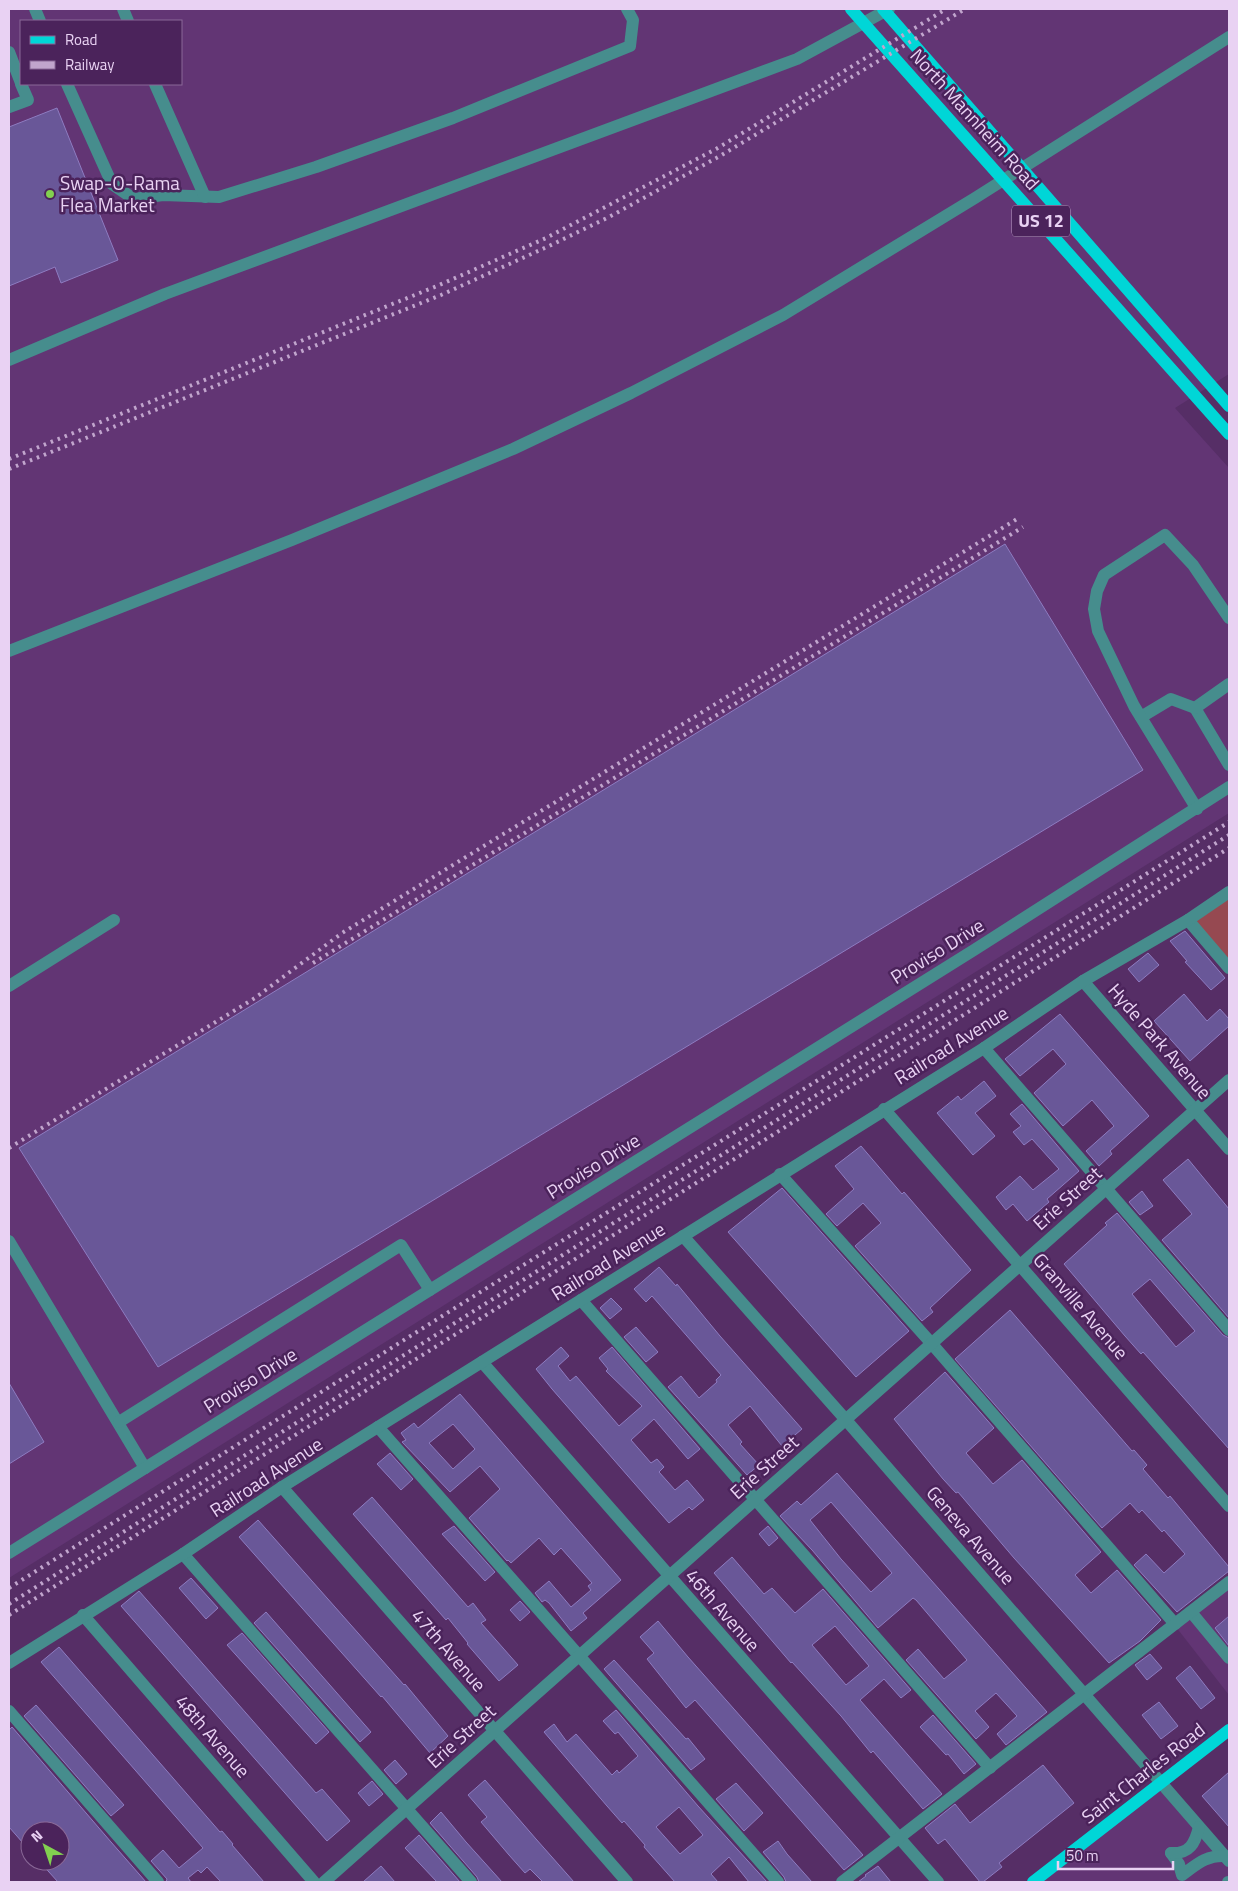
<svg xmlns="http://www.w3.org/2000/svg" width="1238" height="1891" viewBox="0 0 1238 1891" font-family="'Titillium Web',sans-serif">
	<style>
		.built { fill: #623574; fill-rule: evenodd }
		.green { fill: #964951 }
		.building { fill: #695798; stroke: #8e7cc1; fill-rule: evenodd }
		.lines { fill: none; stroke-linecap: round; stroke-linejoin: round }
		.minor { stroke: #468d8d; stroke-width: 12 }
		.major { stroke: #00d6d7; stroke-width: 12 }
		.rail { stroke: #c1a5cd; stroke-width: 4; stroke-dasharray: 2.5 5; stroke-linecap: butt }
		.poi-dot { fill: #82d050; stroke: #4b235b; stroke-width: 2 }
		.labels { text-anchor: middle; stroke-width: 5; stroke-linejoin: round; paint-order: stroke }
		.shield { fill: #4b235b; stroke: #ba9ec5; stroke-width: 1 }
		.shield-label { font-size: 18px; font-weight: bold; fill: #e9d2f3 }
		.street-label { font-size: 19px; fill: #e9d2f3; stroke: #4b235b }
		.poi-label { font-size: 19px; fill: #e9d2f3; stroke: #4b235b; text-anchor: start }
	</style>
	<rect width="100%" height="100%" fill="#562e66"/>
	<g class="built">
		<path d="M9,9H1229V374L1175,408L1229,468V813L9,1578ZM21,21H181V84H21Z"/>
		<path d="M1229,1585V1695L1176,1627Z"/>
		<path d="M1160,1789L1229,1868V1877L1223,1882H1040Z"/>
	</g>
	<path class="green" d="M1229,895V971L1187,923Z"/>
	<g class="building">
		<path d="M57,108L118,260L61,283L55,267L9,286V127Z"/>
		<path d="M1005,544L1143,770L158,1367L19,1148Z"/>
		<path d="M1185,931L1225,978L1211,990L1185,962L1187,961L1170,941Z"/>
		<path d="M1148,953L1159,965L1139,982L1128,969Z"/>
		<path d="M1184,994L1207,1021L1220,1009L1229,1019V1026L1190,1061L1154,1021Z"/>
		<path d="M1060,1014L1149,1116L1110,1151L1112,1154L1099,1166L1086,1151L1114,1126L1092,1100L1063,1126L1034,1093L1066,1064L1053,1049L1020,1076L1005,1059Z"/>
		<path d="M984,1081L996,1096L975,1113L995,1136L973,1155L937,1113L958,1096L961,1100Z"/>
		<path d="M1022,1104L1079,1171L1047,1199L1049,1202L1027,1221L1013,1204L1006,1210L996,1197L1020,1176L1033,1190L1059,1169L1032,1139L1024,1145L1013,1132L1021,1126L1010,1114Z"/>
		<path d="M861,1146L902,1194L904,1192L971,1270L930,1308L933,1312L922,1321L855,1246L881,1223L863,1203L837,1226L826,1214L854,1189L835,1166Z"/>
		<path d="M1188,1159L1229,1209V1318L1162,1240L1192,1214L1163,1180Z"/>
		<path d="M782,1188L909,1331L856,1377L728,1232Z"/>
		<path d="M1142,1191L1153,1206L1140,1215L1129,1202Z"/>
		<path d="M1117,1213L1223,1335L1229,1338V1449L1143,1352L1141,1354L1125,1336L1064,1264L1107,1225L1105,1223ZM1150,1279L1195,1331L1176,1347L1132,1294Z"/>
		<path d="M659,1267L676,1286L677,1284L720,1336L802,1429L782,1446L750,1406L728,1425L742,1442L740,1444L759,1465L747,1475L668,1387L681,1376L699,1398L717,1382L716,1380L721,1375L652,1296L646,1302L634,1289Z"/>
		<path d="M611,1298L622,1309L610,1319L600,1308Z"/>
		<path d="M1010,1310L1132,1451L1134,1450L1147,1465L1143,1469L1168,1498L1170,1496L1229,1567V1571L1177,1612L1134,1565L1146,1554L1164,1573L1185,1554L1164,1530L1162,1532L1142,1510L1139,1513L1130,1503L1102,1528L955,1359Z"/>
		<path d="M636,1327L658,1352L646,1362L624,1337Z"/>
		<path d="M561,1347L569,1356L558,1366L570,1381L576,1376L619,1426L642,1406L606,1371L608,1369L599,1358L612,1347L700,1449L688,1459L654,1419L631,1440L651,1463L657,1459L664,1467L659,1472L675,1490L687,1480L704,1500L692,1510L689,1507L669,1523L552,1389L536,1369Z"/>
		<path d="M945,1372L994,1428L966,1453L993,1484L1022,1460L1101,1552L1075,1575L1091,1593L1117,1570L1161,1620L1140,1641L1109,1663L1014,1558L958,1492L956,1493L943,1479L894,1419Z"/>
		<path d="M9,1383L44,1442L9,1464Z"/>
		<path d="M460,1394L621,1580L583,1613L587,1618L571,1631L549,1603L545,1600L542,1602L535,1593L549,1581L571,1607L591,1590L588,1586L592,1583L561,1548L554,1555L539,1538L511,1563L508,1560L507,1561L469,1518L500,1489L480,1466L450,1492L402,1442L406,1440L401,1433L414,1423L418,1428ZM453,1424L475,1449L453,1469L429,1443Z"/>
		<path d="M390,1453L413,1479L401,1490L377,1464Z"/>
		<path d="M837,1473L1047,1712L1006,1745L997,1734L1017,1716L996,1693L975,1711L989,1727L976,1739L906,1660L918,1649L944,1679L967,1660L916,1600L913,1598L878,1628L812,1550L780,1516L797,1501L801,1505ZM831,1502L892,1573L871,1592L841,1559L810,1520Z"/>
		<path d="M372,1497L468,1607L473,1603L486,1620L481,1623L518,1665L499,1681L467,1644L468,1643L448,1618L446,1620L353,1514Z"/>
		<path d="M258,1520L404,1685L405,1684L448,1736L430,1753L382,1696L381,1697L239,1537Z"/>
		<path d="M454,1526L495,1572L485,1581L442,1534Z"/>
		<path d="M768,1526L778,1538L769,1546L759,1534Z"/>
		<path d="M732,1557L764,1594L772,1588L795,1613L823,1589L911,1690L901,1698L884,1679L860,1700L942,1794L923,1809L873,1751L871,1753L841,1716L792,1662L791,1663L714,1573ZM835,1626L869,1666L846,1685L812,1645Z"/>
		<path d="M191,1578L218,1608L206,1619L179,1588Z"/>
		<path d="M139,1591L316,1793L322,1789L350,1821L327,1841L121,1606Z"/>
		<path d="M520,1601L530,1612L520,1621L510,1610Z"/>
		<path d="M266,1612L371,1732L360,1742L254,1623Z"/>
		<path d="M1229,1616V1646L1215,1628Z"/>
		<path d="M658,1621L688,1657L863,1855L844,1870L695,1700L686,1708L647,1659L654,1653L640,1637Z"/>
		<path d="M242,1633L329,1732L316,1744L227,1645Z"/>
		<path d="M59,1647L220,1832L222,1831L233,1844L232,1845L264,1882H221L207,1867L201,1873L198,1870L188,1878L191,1882H166L167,1879L151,1861L163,1850L179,1868L203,1848L41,1662Z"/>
		<path d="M1150,1654L1162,1668L1147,1680L1135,1665Z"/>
		<path d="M614,1660L686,1739L688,1738L705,1759L691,1770L604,1669Z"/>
		<path d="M1190,1666L1215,1698L1201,1709L1176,1678Z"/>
		<path d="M1159,1702L1178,1726L1161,1739L1142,1715Z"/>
		<path d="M36,1705L124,1805L111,1816L24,1716Z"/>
		<path d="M616,1710L698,1806L767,1882H749L729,1857L711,1874L718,1882H675L644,1847L645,1845L624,1821L622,1823L607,1806L544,1732L554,1724L567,1742L576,1734L612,1775L617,1770L619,1773L638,1756L618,1732L615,1734L603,1721ZM679,1807L703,1835L680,1854L656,1827Z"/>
		<path d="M933,1715L976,1764L964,1774L948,1754L946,1755L920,1727Z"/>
		<path d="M12,1727L111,1842L146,1882H58L39,1861H60V1831H30V1851L9,1827V1730Z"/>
		<path d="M395,1760L407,1774L396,1784L384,1770Z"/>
		<path d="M1043,1765L1074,1803L999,1863L1002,1867L983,1882H980L945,1839L938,1844L925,1828L955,1804L970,1823Z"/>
		<path d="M1229,1772V1827L1202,1796Z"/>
		<path d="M485,1780L536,1839L574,1882H543L530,1869L525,1873L509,1855L481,1822L487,1817L468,1795Z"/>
		<path d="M372,1781L383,1794L369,1806L358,1793Z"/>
		<path d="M736,1783L763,1813L744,1831L716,1799Z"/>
		<path d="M441,1812L466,1842L502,1882H479L477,1877L430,1823Z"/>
		<path d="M419,1835L460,1882H437L405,1848Z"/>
		<path d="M778,1841L787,1854L812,1882H786L784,1877L763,1852Z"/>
		<path d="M381,1866L395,1882H363Z"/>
		<path d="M878,1866L891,1882H858L866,1876L865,1875Z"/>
	</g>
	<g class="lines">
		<g class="minor">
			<path d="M35,9L40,21"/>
			<path d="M123,9L128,21"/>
			<path d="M9,52L21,83"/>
			<path d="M67,84L112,184L134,199L163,195L219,197L316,167L453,118L630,46L633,20L627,9"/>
			<path d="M155,84L205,197"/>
			<path d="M9,107L28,100L21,84"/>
			<path d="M9,360L165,294L797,59L889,9"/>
			<path d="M9,651L292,540L513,449L631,393L783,315L975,198L1229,37"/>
			<path d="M1229,684L1195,708L1229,765"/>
			<path d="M1141,717L1171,699L1195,708"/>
			<path d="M1197,809L1134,706L1098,631L1094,609L1097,591L1104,575L1165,535L1193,565L1229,618"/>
			<path d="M1188,920L1229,968"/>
			<path d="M1083,981L1229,1149"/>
			<path d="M9,986L114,920"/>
			<path d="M984,1048L1229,1330"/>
			<path d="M884,1109L1229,1506"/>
			<path d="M780,1174L932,1344L1175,1624"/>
			<path d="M683,1236L846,1420L1229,1861"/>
			<path d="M9,1241L145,1468"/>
			<path d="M581,1300L990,1768"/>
			<path d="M482,1362L938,1882"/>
			<path d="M119,1422L401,1245L430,1290"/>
			<path d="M378,1427L778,1882"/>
			<path d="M282,1487L627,1882"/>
			<path d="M9,1553L974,950L1229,787"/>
			<path d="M183,1554L471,1882"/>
			<path d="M1191,1612L1229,1658"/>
			<path d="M83,1615L314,1882"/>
			<path d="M9,1663L183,1554L282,1487L984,1048L1083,981L1188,920L1229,892"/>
			<path d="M9,1711L158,1882"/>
			<path d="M1171,1853L1179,1864L1182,1875C1196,1865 1206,1855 1225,1856"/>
			<path d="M1171,1853C1190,1854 1195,1843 1199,1827"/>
			<path d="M324,1882L1229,1080"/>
			<path d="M842,1882L1229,1582"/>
			<path d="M1228,1882H1229"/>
		</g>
		<g class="major">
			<path d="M851,9L1229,434"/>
			<path d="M883,9L1229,406"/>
			<path d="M1033,1882L1229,1730"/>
		</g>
		<g class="rail">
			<path d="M9,459L437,286L546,238L716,149L946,9"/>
			<path d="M9,469L441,295L549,246L609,217L720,156L965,9"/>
			<path d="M313,963L1023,527"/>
			<path d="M9,1148L255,998L342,933L1017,519"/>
			<path d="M9,1588L1229,822"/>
			<path d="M9,1604L1229,835"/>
			<path d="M9,1615L1229,848"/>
		</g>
	</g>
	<circle class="poi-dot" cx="50" cy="194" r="5"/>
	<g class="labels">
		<rect class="shield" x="1012" y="205.5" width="58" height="31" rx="4"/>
		<g class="shield-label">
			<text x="1041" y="227">US 12</text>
		</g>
		<g class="street-label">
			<text transform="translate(975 119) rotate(48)" y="7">North Mannheim Road</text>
			<text transform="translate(937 951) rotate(-32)" y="7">Proviso Drive</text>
			<text transform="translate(1160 1041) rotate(49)" y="7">Hyde Park Avenue</text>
			<text transform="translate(951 1045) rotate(-32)" y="7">Railroad Avenue</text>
			<text transform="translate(593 1166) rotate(-32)" y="7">Proviso Drive</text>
			<text transform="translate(1067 1198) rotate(-42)" y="7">Erie Street</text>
			<text transform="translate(608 1261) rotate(-32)" y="7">Railroad Avenue</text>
			<text transform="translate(1081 1306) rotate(49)" y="7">Granville Avenue</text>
			<text transform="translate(250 1380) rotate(-32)" y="7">Proviso Drive</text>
			<text transform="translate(764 1467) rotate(-42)" y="7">Erie Street</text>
			<text transform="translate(266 1477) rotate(-33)" y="7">Railroad Avenue</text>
			<text transform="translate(971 1535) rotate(49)" y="7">Geneva Avenue</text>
			<text transform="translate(723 1610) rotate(49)" y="7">46th Avenue</text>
			<text transform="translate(449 1650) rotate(49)" y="7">47th Avenue</text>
			<text transform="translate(213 1736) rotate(49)" y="7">48th Avenue</text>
			<text transform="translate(461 1736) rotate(-42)" y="7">Erie Street</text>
			<text transform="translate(1143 1773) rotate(-38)" y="7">Saint Charles Road</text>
		</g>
		<g class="poi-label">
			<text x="60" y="190">Swap-O-Rama<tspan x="60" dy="22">Flea Market</tspan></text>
		</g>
	</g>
	<rect width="1238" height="1891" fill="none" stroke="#e9d2f3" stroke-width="20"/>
	<rect x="20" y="20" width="162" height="65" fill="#4b235b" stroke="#8a6998"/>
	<rect x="30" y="36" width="25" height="8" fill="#00d6d7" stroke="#8a6998"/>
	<text x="65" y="45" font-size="15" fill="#e9d2f3">Road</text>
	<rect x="30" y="61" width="25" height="8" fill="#c1a5cd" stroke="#8a6998"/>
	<text x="65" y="70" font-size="15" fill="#e9d2f3">Railway</text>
	<g transform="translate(45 1846) rotate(320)"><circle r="24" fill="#4b235b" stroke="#8a6998"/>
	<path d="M0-4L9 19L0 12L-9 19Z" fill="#82d050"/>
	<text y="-8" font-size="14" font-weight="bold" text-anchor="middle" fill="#e9d2f3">N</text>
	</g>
	<path d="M1058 1861v8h115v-8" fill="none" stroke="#e9d2f3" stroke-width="2.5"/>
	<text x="1066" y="1861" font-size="15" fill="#e9d2f3" stroke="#4b235b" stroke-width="4" paint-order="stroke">50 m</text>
</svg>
